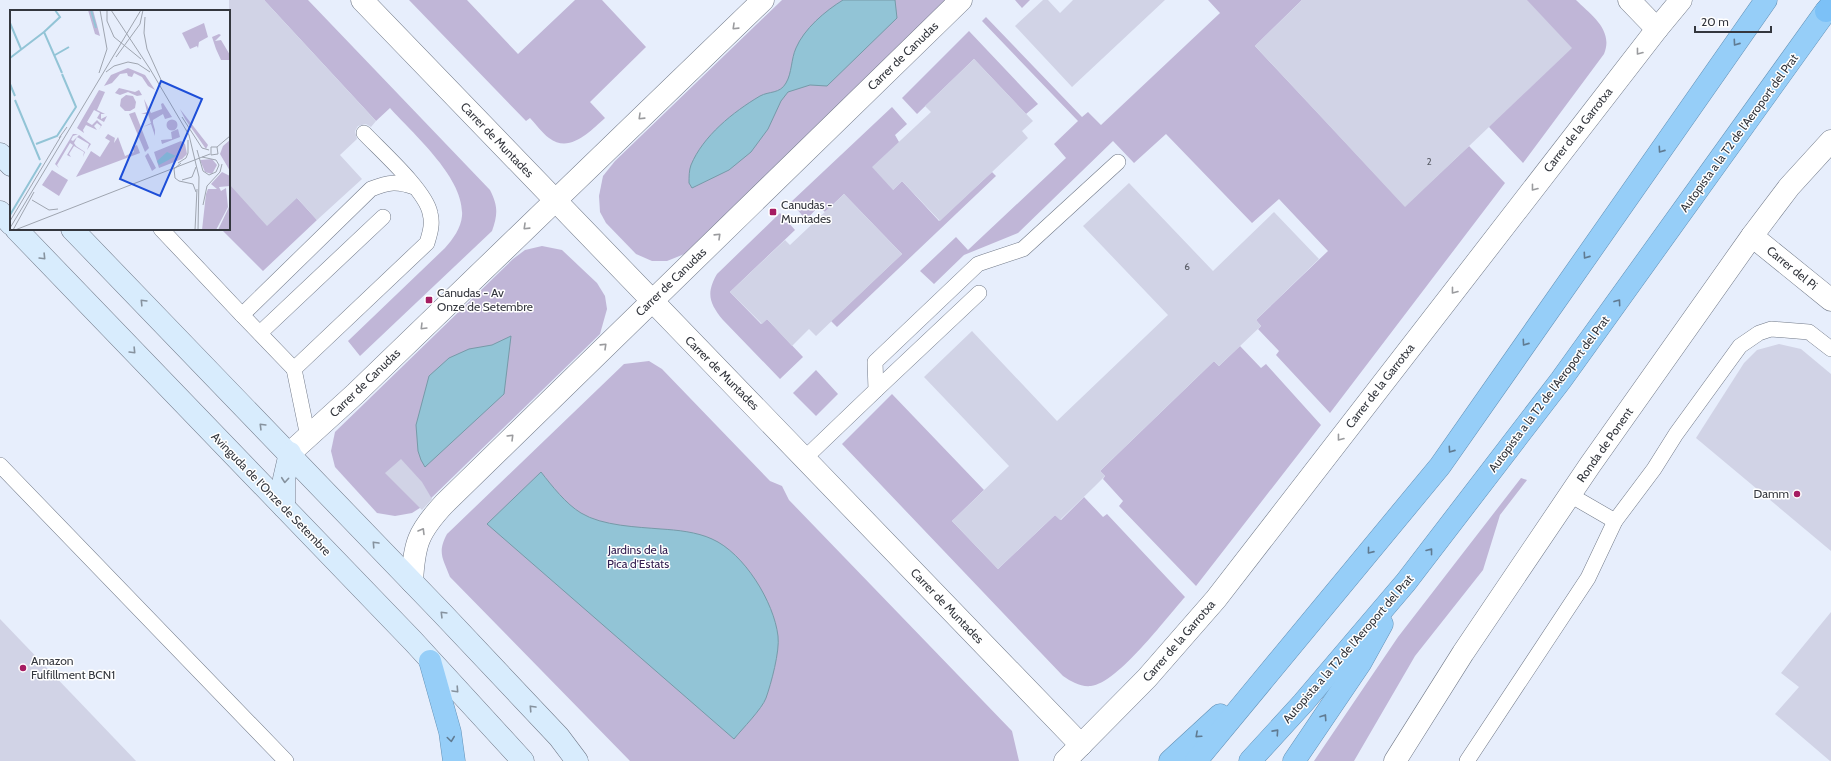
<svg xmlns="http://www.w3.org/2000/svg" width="1831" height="761" viewBox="0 0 1831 761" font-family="Cabin,sans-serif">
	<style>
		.green { fill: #c0b6d7 }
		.water { fill: #92c4d6; stroke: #769aa8 }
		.building { fill: #d1d3e6 }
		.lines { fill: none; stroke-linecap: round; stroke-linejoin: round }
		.service-casing { stroke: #717988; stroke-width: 16 }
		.minor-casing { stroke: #717988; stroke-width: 23 }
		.secondary-casing { stroke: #717988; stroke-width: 23 }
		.trunk-casing { stroke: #6391b6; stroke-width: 23 }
		.motorway-casing { stroke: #6391b6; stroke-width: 23 }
		.service { stroke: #fff; stroke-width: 15 }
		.minor { stroke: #fff; stroke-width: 22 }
		.secondary { stroke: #d8ecfd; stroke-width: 22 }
		.trunk { stroke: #96cef8; stroke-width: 22 }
		.motorway { stroke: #7cc1f7; stroke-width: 22 }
		.oneway { stroke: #9a9b9e }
		.oneway2 { stroke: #607b92 }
		.oneway3 { stroke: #86929e }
		.poi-dot { fill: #a61c62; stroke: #fff; stroke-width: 1.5 }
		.labels { text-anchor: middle; stroke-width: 3; stroke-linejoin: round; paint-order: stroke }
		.number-label { font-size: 10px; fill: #5b5e68 }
		.street-label { font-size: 12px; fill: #34373e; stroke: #fff }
		.poi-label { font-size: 12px; fill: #34373e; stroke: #fff; text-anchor: start }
		.park-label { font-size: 12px; fill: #342052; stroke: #fff }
		.inset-river { fill: none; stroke: #92c4d6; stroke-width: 2 }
		.inset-road { fill: none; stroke: #9fa5b0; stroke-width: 1 }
		.view { fill: #1d4ed8; fill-opacity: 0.15; stroke: #1d4ed8; stroke-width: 2 }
		.inset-edge { fill: none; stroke: #34373e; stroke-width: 2 }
	</style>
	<rect width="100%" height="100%" fill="#e7eefc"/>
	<g class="green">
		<path d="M264,0H308L490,190C498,206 498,214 492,231L360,356L348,341L445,248C453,239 461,228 462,216C465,178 413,134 390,108L376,121Z"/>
		<path d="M409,0H467L518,54L575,0H602L646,47L590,102L605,118C590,131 570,154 549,138C542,133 536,124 530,118L526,121Z"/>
		<path d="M782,0H950L687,253L667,261H652L636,254L606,223L600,212L599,196L603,176L615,161Z"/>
		<path d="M1015,0H1030L1022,8Z"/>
		<path d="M1208,0H1302L1255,46L1405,206L1469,146L1505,183L1330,413L1276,355L1279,351L1258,329L1261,326L1256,320L1328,251L1279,199L1252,223L1166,134L1134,163L1113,141L1018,233L964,255L934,284L920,271L956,237L968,250L1066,158L1054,144L1078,121L982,21L986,17L1082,117L1088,112L1101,125L1220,13Z"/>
		<path d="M1527,0H1576C1591,15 1614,30 1604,54L1523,163L1489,127Z"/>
		<path d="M969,31L1038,104L1026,114L974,59L917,114L902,98Z"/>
		<path d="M892,107L907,124L895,135L899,142L893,190L902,181L939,221L992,172L996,176L837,327L831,321L902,254L844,194L825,212L819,206L806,220L791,202Z"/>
		<path d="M229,184L297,198L317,220L263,271L221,229H229Z"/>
		<path d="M780,213L795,230L730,292L761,324L767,319L803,357L780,379L723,320C709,303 706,293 717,274Z"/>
		<path d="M542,246L562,250L597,283L605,296L607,309L600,334L423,506L412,513L395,516L377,513L335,467L331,451L335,432L513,259L525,250Z"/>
		<path d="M1240,346L1261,368L1266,364L1321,425L1196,586L1119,506L1123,501L1103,479L1105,476L1100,471L1214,361L1219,366Z"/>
		<path d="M649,361L662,369L770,481L782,486L789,500L1012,731L1019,761H630L450,577C443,558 437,553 447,534L624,364Z"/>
		<path d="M816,370L838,394L816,416L793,393Z"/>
		<path d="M892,394L984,490L952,521L998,569L1055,515L1061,520L1084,497L1103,517L1107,514L1185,597C1166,618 1118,683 1091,686C1080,687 1072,682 1063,676L842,444Z"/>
		<path d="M1521,478L1527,480L1500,515L1483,570L1415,656L1354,761H1314L1398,637Z"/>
	</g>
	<g class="water">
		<path d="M843,0H895L897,18L827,86L810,85L788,92L781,101L768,129L751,152L729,170L692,188L689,183C689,177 689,170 691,165C703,136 733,112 760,96C769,91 780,94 786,83C792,73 791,59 796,48C804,29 825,11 843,0Z"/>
		<path d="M511,336L504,394L425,467L421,460L418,451L416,425L429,376L449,358L469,349L492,345Z"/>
		<path d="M541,472C552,486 566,504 581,513C602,526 638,527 661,529C677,530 697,532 712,539C744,553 774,602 778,636C780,651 771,684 766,698C762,709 742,729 734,739L487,524Z"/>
	</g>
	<g class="building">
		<path d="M229,0H264L376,121L371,127L366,124L358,126L355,131L357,139L340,155L362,179L317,220L297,198L267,226L229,184Z"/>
		<path d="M1043,0H1048L1060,13L1073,0H1165L1072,87L1015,26Z"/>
		<path d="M1302,0H1527L1572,48L1405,207L1255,46Z"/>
		<path d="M974,59L1033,121L1022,131L1028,138L940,221L902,181L893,190L872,167L931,112L925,106Z"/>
		<path d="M1129,183L1213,271L1274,212L1319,259L1256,320L1261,326L1219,366L1214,361L1100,471L1105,476L1094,487L1060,520L1055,515L998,569L952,521L1009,466L924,377L972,331L1057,421L1168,315L1083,226Z"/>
		<path d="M844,194L902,254L816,336L809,329L792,346L767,319L762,324L730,292L785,240L790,245Z"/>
		<path d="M1779,344L1801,349L1831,374V551L1696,438L1744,363L1757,350Z"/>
		<path d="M401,459L422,482L432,499L422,510L385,473Z"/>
		<path d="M1831,612V761H1830L1775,714L1799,687L1781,673Z"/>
		<path d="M0,619L93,716L136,761H0Z"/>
	</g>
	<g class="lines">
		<g class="service-casing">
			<g id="service">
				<path d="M161,229L242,315"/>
				<path d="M260,333L383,217"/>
				<path d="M294,369L242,315L371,189C389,182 397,181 414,187"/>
				<path d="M876,390L979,293"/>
				<path d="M308,437L294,369L427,243C430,233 433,224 430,213C426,191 381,151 364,133"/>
				<path d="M805,458L876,390L875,362L978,264L1023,249L1118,162"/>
				<path d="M0,465L286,761"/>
				<path d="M1570,495L1615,521"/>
				<path d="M1467,761L1588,578L1615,521L1654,469L1676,434L1740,346L1759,333L1771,329L1809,332L1831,349"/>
			</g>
		</g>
		<g class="minor-casing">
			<g id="minor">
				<path d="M362,0L1081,745"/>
				<path d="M1629,0L1657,29"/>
				<path d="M1752,236L1831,300"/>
				<path d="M290,453L355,394L763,0"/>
				<path d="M412,582C414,544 418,532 444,504L961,0"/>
				<path d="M1065,761L1147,678L1216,599L1657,29L1681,0"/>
				<path d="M1395,761L1463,653L1590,465L1752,236L1789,187L1831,141"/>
			</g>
		</g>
		<g class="secondary-casing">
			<g id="secondary">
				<path d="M0,154L11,165"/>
				<path d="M0,212L11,224"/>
				<path d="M16,229L413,641L523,761"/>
				<path d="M72,229L442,613L559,737L577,761"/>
				<path d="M284,507V479L290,453"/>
			</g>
		</g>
		<g class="trunk-casing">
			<g id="trunk">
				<path d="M430,661L450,732L454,761"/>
				<path d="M1170,761L1220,715"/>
				<path d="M1196,761L1440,466L1766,0"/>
				<path d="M1250,761L1303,703L1406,582L1561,380L1826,11"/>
				<path d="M1294,761L1361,662L1382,624"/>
			</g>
		</g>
		<g class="motorway-casing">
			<path id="motorway" d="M1826,11L1831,5"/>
		</g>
		<use href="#service" class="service"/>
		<use href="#minor" class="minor"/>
		<use href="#secondary" class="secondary"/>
		<use href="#trunk" class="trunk"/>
		<use href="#motorway" class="motorway"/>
	</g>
	<defs><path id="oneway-chevron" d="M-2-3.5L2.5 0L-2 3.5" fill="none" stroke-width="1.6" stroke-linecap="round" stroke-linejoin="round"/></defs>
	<g class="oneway">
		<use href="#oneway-chevron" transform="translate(735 27) rotate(136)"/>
		<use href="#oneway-chevron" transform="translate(1639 52) rotate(128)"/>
		<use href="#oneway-chevron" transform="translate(641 117) rotate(136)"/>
		<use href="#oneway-chevron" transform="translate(1534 188) rotate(128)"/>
		<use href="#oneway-chevron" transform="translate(526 227) rotate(136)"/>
		<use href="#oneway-chevron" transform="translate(718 236) rotate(-44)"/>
		<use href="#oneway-chevron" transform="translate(1454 291) rotate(128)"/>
		<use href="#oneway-chevron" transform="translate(423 327) rotate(135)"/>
		<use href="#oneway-chevron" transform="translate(604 346) rotate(-44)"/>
		<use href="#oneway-chevron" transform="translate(511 437) rotate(-45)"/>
		<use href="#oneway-chevron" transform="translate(1340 438) rotate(128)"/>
		<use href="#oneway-chevron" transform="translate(422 531) rotate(-59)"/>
	</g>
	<g class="oneway2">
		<use href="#oneway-chevron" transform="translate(1736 43) rotate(125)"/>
		<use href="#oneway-chevron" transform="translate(1661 150) rotate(125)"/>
		<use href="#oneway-chevron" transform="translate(1586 256) rotate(125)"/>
		<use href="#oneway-chevron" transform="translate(1618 302) rotate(-54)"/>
		<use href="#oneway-chevron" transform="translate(1525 343) rotate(125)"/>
		<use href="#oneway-chevron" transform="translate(1451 450) rotate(125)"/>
		<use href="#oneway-chevron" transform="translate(1370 551) rotate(129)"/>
		<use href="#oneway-chevron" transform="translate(1430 551) rotate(-52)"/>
		<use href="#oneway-chevron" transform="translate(1324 717) rotate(-56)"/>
		<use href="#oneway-chevron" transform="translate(1276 732) rotate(-48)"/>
		<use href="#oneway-chevron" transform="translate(1198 735) rotate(138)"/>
		<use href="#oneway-chevron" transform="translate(451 739) rotate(82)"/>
	</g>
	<g class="oneway3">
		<use href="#oneway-chevron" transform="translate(43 257) rotate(46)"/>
		<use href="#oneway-chevron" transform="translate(143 302) rotate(-134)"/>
		<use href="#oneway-chevron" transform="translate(133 351) rotate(46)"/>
		<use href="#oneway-chevron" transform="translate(262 426) rotate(-135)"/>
		<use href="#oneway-chevron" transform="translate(285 480) rotate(95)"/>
		<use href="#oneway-chevron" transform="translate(375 544) rotate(-133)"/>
		<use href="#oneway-chevron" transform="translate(443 614) rotate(-135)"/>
		<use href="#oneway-chevron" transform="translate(456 690) rotate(47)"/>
		<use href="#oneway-chevron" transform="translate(532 708) rotate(-133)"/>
	</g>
	<g class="poi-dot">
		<rect x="769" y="208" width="8" height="8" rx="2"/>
		<rect x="425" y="296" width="8" height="8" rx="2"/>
		<circle cx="1797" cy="494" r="4"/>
		<circle cx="23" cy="668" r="4"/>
	</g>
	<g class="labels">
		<g class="number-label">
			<text x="1429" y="165">2</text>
			<text x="1187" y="270">6</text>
		</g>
		<g class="street-label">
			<text transform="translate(903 56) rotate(-44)" y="4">Carrer de Canudas</text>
			<text transform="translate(1578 130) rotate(-52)" y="4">Carrer de la Garrotxa</text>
			<text transform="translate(1739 133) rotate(-54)" y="4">Autopista a la T2 de l'Aeroport del Prat</text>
			<text transform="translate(497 140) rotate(46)" y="4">Carrer de Muntades</text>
			<text transform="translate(1792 268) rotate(39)" y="4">Carrer del Pi</text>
			<text transform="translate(671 282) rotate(-44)" y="4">Carrer de Canudas</text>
			<text transform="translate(722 373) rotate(45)" y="4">Carrer de Muntades</text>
			<text transform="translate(365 383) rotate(-44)" y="4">Carrer de Canudas</text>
			<text transform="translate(1380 386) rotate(-52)" y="4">Carrer de la Garrotxa</text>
			<text transform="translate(1549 394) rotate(-53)" y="4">Autopista a la T2 de l'Aeroport del Prat</text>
			<text transform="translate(1605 445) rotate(-55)" y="4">Ronda de Ponent</text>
			<text transform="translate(271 494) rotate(46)" y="4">Avinguda de l'Onze de Setembre</text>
			<text transform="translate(947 606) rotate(46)" y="4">Carrer de Muntades</text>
			<text transform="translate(1179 641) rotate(-49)" y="4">Carrer de la Garrotxa</text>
			<text transform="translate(1348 649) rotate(-49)" y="4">Autopista a la T2 de l'Aeroport del Prat</text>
		</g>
		<g class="poi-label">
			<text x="781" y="209">Canudas -<tspan x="781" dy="14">Muntades</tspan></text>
			<text x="437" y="297">Canudas - Av<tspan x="437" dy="14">Onze de Setembre</tspan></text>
			<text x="1789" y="498" text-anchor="end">Damm</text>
			<text x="31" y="665">Amazon<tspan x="31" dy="14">Fulfillment BCN1</tspan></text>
		</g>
		<g class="park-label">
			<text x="638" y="554">Jardins de la<tspan x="638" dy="14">Pica d'Estats</tspan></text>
		</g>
	</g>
	<g transform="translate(10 10)">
		<rect width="220" height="220" fill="#e7eefc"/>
		<path d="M78,0H83L90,26L85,24ZM194,13L198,27L189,32L188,38L187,36L180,39L172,23ZM209,24L211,25L205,31L211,30L220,45L219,50H211L206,39L202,27ZM118,58L135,65L145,80L138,76L132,67L124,63L122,67L118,66L117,63L110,64L102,73L94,76L101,65ZM109,78L125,82L129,80L132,85L127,86L118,82L110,85L105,83ZM89,80L95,82L87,100L95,104H91V109L97,106L94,112L87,108L90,103L84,100L77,112L82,115L87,110L92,115L88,121L91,116L87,113L84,116L87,120L76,115L73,120L74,123L67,118ZM116,85L123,86L126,92L125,98L120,101H115L110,96L111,89ZM134,89L141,103L152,99L151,94L153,93L162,107L155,109L153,104L143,110V113L145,120V126L141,114L133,117L141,113L138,104H131L137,102ZM170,99L198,135L196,139L175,109ZM125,102L139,138L135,142L119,104ZM156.5 115a5.5 5.5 0 1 1 11 0a5.5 5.5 0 1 1-11 0ZM168,119L170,127L152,134L151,130L162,129L161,122ZM106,122L104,133L108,127L115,146L124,142L122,137L127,135L130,143L66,167L81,141L90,147L100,131L95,128L98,124L105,128ZM63,124H68L63,126L61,130L63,131L69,125L81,134L77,140L79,134L67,127L64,133L66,136L75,142L73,147L74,142L64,136L59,144L61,147L57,145L63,135L60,133L47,155L49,158L45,154ZM220,130V161L210,144L213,136ZM171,131L175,134L177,144L172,149L149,158L144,142ZM138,143L146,158L142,161L135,146ZM202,149L207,155L202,164L195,162L190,150ZM42,160L58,170L49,186L32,175ZM212,162L220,166V176L209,177L211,181L216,178L218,197L206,220H192L196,184L198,179H207L201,174ZM220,194V220H208L219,197Z" fill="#c0b6d7"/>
		<path d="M157,142L166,146L149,155L147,151Z" fill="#92c4d6"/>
		<path class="inset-river" d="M45,0L50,7L34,22L52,63M81,0L86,18M0,13L11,39M45,45L59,37M0,48L34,22M0,74L5,86M5,90L30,150M26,134L47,126L66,97L52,64M0,205L31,153"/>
		<path class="inset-road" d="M97,0V11L104,27L131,49M101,0L140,59L179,125L189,167L188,220M135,7L134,23L137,39L152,72M106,47L130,14L133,0M96,62L104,56L118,52L128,54L140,62M89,63L97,39L90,0M172,107L192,138L199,140M49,128L57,117M178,130V143M207,137L208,144L201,145V137H207L220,126M187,140L193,161L199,165L206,162L209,155L206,150L192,147M168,153L176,148L178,143M171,153L164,159L165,168L169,171L183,174L186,182M172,170L182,167L186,157M22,190L39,200L48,199M193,195L197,176L210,162L212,154M0,211L51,126M0,218L131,0M3,220L24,182M5,220L200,144M185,220L187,179"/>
		<path class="view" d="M151,71L192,89L150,186L110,169Z"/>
		<rect width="220" height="220" class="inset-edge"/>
	</g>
	<path d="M1695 26v6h76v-6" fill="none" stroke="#34373e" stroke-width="2"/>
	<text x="1701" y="26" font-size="12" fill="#34373e" stroke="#ffffff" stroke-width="3" paint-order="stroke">20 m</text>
</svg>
